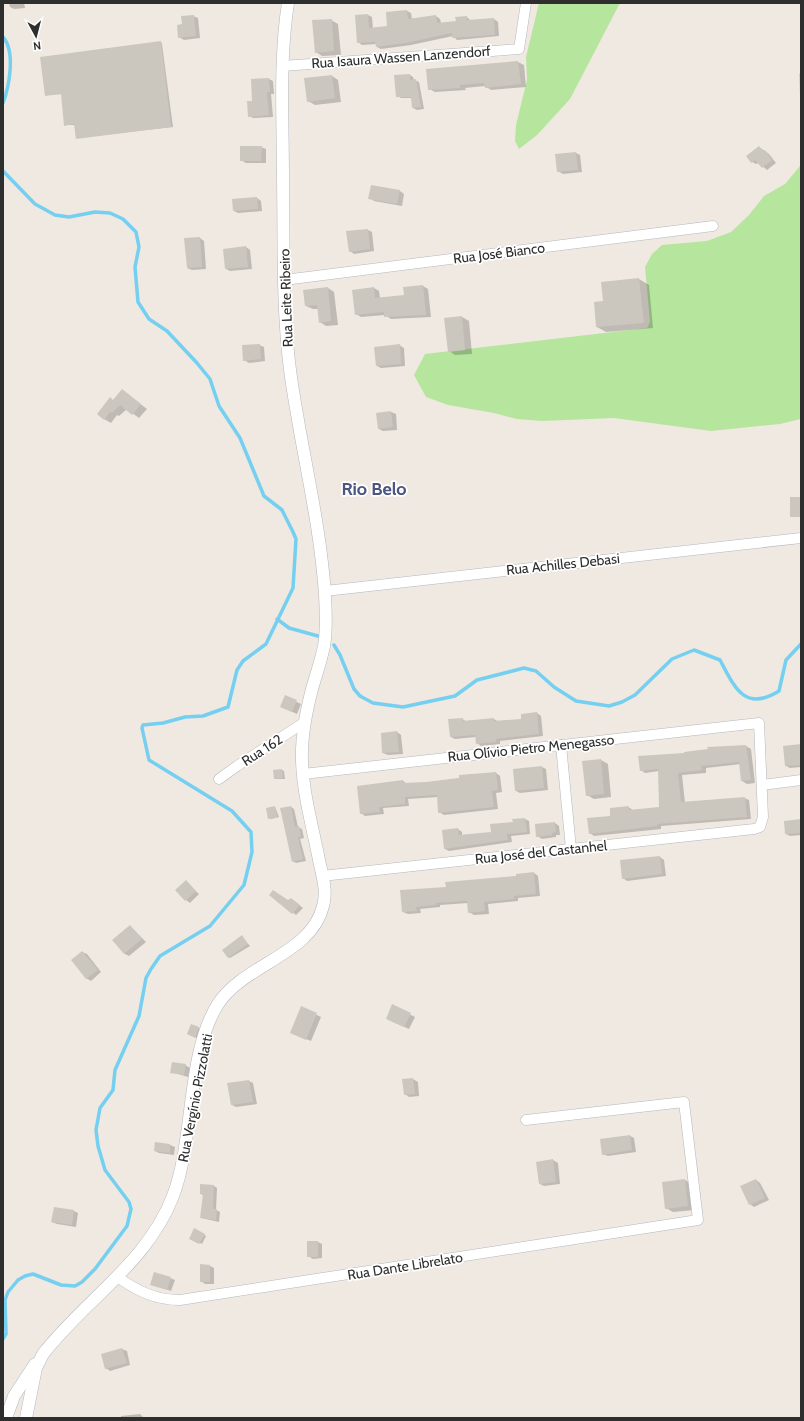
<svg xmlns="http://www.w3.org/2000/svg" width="804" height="1421" viewBox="0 0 804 1421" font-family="Cabin,sans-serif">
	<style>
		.green { fill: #b6e59e }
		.shadow { fill: #0003 }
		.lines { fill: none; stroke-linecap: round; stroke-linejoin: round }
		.stream { stroke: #75cff0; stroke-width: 3.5 }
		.building { fill: #cbc7bf }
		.minor-casing { stroke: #b4b7c1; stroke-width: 11 }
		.tertiary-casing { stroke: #b4b7c1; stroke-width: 13 }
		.minor { stroke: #fff; stroke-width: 10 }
		.tertiary { stroke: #fff; stroke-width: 12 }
		.labels { text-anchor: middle; stroke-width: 3.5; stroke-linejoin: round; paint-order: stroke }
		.street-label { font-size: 14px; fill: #2e2e2e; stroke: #fff }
		.district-label { font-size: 18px; font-weight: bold; fill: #4d5680; stroke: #fff }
	</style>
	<rect width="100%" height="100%" fill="#efe9e1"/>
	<g class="green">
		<path d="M539,3H620L570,99L537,135L519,149L515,141L516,125L527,80L526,57Z"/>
		<path d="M801,72V119L799,74Z"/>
		<path d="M801,156V419L780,424L711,431L614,418L542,421L517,419L494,413L448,405L426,397L414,375L425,354L647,328L650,322L645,267L652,254L662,245L707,241L731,232L749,215L764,196L785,184L800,166Z"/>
	</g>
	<g class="shadow">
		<path d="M9,3H24L25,8L14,9L10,7Z"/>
		<path d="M68,3H82L70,4Z"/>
		<path d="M507,3H525L508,4Z"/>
		<path d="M407,11L411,13L412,19L436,16L440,19L441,23L457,22L467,17L471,21L494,19L498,22L499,36L457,40L453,36L411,45L381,49L377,47L376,44L362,45L358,42L368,15L372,17L373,29L388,27Z"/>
		<path d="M193,16L198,18L200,38L184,40L179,37Z"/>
		<path d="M331,20L338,24L341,55L322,56L316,52Z"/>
		<path d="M161,42L162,44L173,127L76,138L75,125H65L62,94L46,95Z"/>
		<path d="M518,62L524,65L526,87L491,90L485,86L465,88L466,90L435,92L429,89Z"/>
		<path d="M410,75L413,77L414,80L419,82L424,109L417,110L413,108L412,98H401L397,96Z"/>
		<path d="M332,76L338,80L341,102L315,105L308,101Z"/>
		<path d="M269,79L273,81L274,94H271L273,117L253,118L249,116L253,102L252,80Z"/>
		<path d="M261,147L266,149V163H246L241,160Z"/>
		<path d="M759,147L769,154L776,163L767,170L759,163L756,164L752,162Z"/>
		<path d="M576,153L580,155L582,172L563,174L558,171Z"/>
		<path d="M372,186L400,191L404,194L402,206L374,201L370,198Z"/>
		<path d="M257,198L261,201L262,211L238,213L234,211Z"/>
		<path d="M368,230L372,232L374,251L354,254L350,251Z"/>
		<path d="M200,238L204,241L206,269L192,270L187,268Z"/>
		<path d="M246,247L250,250L252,269L230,271L226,269Z"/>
		<path d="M639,279L649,285L653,328L606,332L597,327L604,302L603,283Z"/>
		<path d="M423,286L428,289L431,317L391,319L385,315L361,317L356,314L374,288L379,291L380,298L405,296Z"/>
		<path d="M328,288L334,292L338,325L326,326L320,322L318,309H313L306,306Z"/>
		<path d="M462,317L469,321L472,354L455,355L449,351Z"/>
		<path d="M259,345L264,347L265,361L249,363L244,360Z"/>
		<path d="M399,345L404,348L405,366L381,368L377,366Z"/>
		<path d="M122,390L147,409L139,418L127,409L119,416L117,415L111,423L104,419L114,401Z"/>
		<path d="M391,412L396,414L397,430L383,431L379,429L377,414Z"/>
		<path d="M286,697L301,704L297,714L286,709Z"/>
		<path d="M537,713L541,716L543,736L500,741V744L481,746L477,743L476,737L455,739L451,737L462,719L466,721L494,719L499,722L522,720Z"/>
		<path d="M397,732L401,735L403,754L388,755L383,753Z"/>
		<path d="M801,745V767L790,768L786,766Z"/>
		<path d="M746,746L751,749L755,783L747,784L742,781L741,764L706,768V773L682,775L685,803L744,798L749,800L751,819L661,826V829L594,836L590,833L611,817L628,807L633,810L660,808L659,771L645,773L641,770L685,754Z"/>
		<path d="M601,760L608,764L611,797L594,799L587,795L584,762Z"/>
		<path d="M542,767L546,769L548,790L520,793L516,791Z"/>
		<path d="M282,770L284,771L285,779H275Z"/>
		<path d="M496,773L500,776L502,792L496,793L498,809L444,815L439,812L438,797L408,799L409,806L383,808L384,814L365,816L361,813L403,781L407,784L426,783Z"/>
		<path d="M275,807L279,817L271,819L269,818Z"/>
		<path d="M291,807L294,809L298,827L302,829L304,838L300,839L306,861L296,863L293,861L281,809Z"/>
		<path d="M525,819L529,821L530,834L511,836L512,842L449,851L445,849L458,829L462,832V836L492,833Z"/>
		<path d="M801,820V835L790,836L786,834Z"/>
		<path d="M555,823L559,826L560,835H556V837L542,839L537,836Z"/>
		<path d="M660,857L664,860L666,876L627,881L623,878Z"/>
		<path d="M534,873L538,876L540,896L518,898V901L488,904L489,914L474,915L469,912L468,903L440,905V907L420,909L421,913L408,914L403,912L447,888Z"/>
		<path d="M186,882L199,894L190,903L186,900Z"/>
		<path d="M271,895L289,902L294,901L303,908L296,915Z"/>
		<path d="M130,926L146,942L129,956L125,954L114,940Z"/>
		<path d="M242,937L250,946L230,958L228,957Z"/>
		<path d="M82,952L87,954L101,972L91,981L86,978Z"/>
		<path d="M393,1006L415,1017L409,1029L391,1021Z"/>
		<path d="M302,1008L321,1017L311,1041L296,1035Z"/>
		<path d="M192,1025L200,1029L197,1038L188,1034Z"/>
		<path d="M185,1065L190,1068L188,1077L171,1072Z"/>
		<path d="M413,1079L418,1082L419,1096L409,1097L405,1094L403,1080Z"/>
		<path d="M249,1081L253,1083L257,1104L236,1107L232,1105Z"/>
		<path d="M630,1136L634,1138L636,1152L608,1156L603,1154Z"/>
		<path d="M156,1143L170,1145L175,1147L174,1155L159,1153L155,1151Z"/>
		<path d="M553,1160L558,1163L560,1184L544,1186L540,1184Z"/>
		<path d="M685,1180L692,1184L695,1210L673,1212L666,1208Z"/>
		<path d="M756,1180L760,1183L769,1200L754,1207L750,1204Z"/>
		<path d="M214,1186L217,1188L216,1210L220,1212L219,1222L201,1218L204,1196L201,1194Z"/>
		<path d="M74,1211L78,1213L76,1227L57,1224L52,1222Z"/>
		<path d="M195,1230L206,1236L202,1244L190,1238Z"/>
		<path d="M318,1242L322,1244V1258L313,1259L308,1256Z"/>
		<path d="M201,1265L210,1266L214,1268V1284H205L201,1281Z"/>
		<path d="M170,1278L175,1280L171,1291L151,1284Z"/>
		<path d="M122,1349L127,1351L130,1365L110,1371L106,1368Z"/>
		<path d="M140,1414L144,1418H121V1416Z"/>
	</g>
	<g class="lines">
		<g class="stream">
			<path d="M3,37C16,52 9,87 3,103"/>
			<path d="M3,171L35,204L55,215L69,217L95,212L110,213L123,219L136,232L139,247L135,267L138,302L149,319L167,331L197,363L210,379L219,406L240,438L264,496L282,510L293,532L296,539L293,588L266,644L243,661L237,670L228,707L203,716L185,717L163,723L143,725L142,728L149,760L232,811L251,832L252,852L244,885L210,926L160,956L151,969L146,978L139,1016L115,1070L113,1090L100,1108L96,1130L98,1146L105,1170L129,1202L131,1209L127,1226L95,1269L82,1282L75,1286L61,1285L33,1274L25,1276L18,1280L8,1292L5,1300L6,1334L3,1339"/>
			<path d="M277,619L289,628L318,636"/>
			<path d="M334,645L340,655L354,689L360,696L373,703L403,707L455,696L477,680L524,668L536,671L554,687L576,701L609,706L622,702L635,695L672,659L694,650L720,660C734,686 744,713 779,691L786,660L801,644"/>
		</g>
	</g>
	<g class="building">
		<path d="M407,10L408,19L436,15L437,23L456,21L455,17L467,16V20L494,18L495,35L452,38V33L406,43L376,47L375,42L357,43L355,15L368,14L369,28L387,26L386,12Z"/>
		<path d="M194,15L196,36L178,38L177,25L182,24L181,16Z"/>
		<path d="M332,19L334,51L315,53L312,20Z"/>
		<path d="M161,41L171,127L76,139L74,124L64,126L61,94L45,96L40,57Z"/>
		<path d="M518,61L521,84L485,88L484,83L460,85V88L428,90L426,69Z"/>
		<path d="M410,74V80L416,79L421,107L412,108L411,97H396L394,75Z"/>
		<path d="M332,75L335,98L307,102L304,78Z"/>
		<path d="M269,78L270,92H267L269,115L248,117L247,101H252L251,79Z"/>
		<path d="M240,146H262L261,161H240Z"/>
		<path d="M759,146L763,151L765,150L772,160L762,168L755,160L751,163L746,156Z"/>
		<path d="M576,152L578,170L557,172L555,154Z"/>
		<path d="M371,185L400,190L397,204L368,199Z"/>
		<path d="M257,197L258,209L233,211L232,199Z"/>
		<path d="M368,229L370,249L349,252L346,231Z"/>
		<path d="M200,237L202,267L187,268L184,238Z"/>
		<path d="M246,246L248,267L225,269L223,249Z"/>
		<path d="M639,278L644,323L596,327L594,302L603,301L601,282Z"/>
		<path d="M423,285L426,315L384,317V312L355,315L352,290L374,287L375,298L404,295L403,287Z"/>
		<path d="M328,287L331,321L319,323L317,305L305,306L303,290Z"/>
		<path d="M462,316L465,350L448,352L444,318Z"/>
		<path d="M260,344L261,359L243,361L242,345Z"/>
		<path d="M400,344L401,364L376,366L374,347Z"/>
		<path d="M122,389L141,404L132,415L120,405L112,413L110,412L104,420L97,414L110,397L113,400Z"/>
		<path d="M391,411L393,427L378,429L376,413Z"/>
		<rect x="790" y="497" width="11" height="20"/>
		<path d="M285,695L297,700L292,712L280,707Z"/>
		<path d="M537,712L539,734L496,739V742L476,744L475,735L450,737L448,719L463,718V721L494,718V721L521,719V714Z"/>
		<path d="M397,731L399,752L382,753L381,733Z"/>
		<path d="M801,744V765L785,766L783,746Z"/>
		<path d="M746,745L751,780L741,781L739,762L701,766L702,770L678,773L681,802L745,797L747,817L657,824V826L589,834L587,818L610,816V808L629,806V810L659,807L658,769L640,771L638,756L684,753V752L708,749L707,747Z"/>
		<path d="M601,759L604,794L586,796L582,761Z"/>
		<path d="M542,766L544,788L515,791L513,769Z"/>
		<path d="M282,769L283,778L274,779L273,770Z"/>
		<path d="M496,772L498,790L492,791L494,807L438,813L437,795L405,797V804L379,807L380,812L360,814L357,786L403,780V783L426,782L459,778V775Z"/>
		<path d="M275,806L277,817L268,819L266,808Z"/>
		<path d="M291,806L295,827L299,826L301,837H298L303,859L292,862L280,808Z"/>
		<path d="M525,818L527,832L507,834L508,840L444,849L442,830L458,828L459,835L491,832L490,824L513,822L512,819Z"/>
		<path d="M801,819V833L785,834L784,821Z"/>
		<path d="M555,822L556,832L552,833V835L536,837L535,824Z"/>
		<path d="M660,856L662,874L622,879L620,860Z"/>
		<path d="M534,872L536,894L514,896V899L484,902L485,911L468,913L467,901L436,903V905L416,907L417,911L402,912L400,890L446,887L445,882L516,876V874Z"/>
		<path d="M186,880L196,891L185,901L175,890Z"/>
		<path d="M273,890L288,900L291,898L300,905L292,914L269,895Z"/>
		<path d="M130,925L142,939L124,954L112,940Z"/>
		<path d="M242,935L248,944L228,958L222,950Z"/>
		<path d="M82,951L98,970L86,979L71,960Z"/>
		<path d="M392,1004L411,1013L404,1027L386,1019Z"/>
		<path d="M301,1006L317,1013L306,1040L290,1033Z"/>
		<path d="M191,1024L199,1027L195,1038L187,1034Z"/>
		<path d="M172,1062L186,1064L184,1075L170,1073Z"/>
		<path d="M413,1078L415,1094L404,1095L402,1079Z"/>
		<path d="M249,1080L253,1102L231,1105L227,1083Z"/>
		<path d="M630,1135L632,1150L602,1155L600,1139Z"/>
		<path d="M155,1142L170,1144V1153L154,1151Z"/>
		<path d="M553,1159L556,1182L539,1184L536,1162Z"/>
		<path d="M685,1179L688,1206L665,1209L662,1182Z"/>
		<path d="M756,1179L765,1198L749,1205L740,1186Z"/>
		<path d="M200,1184L214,1185L213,1209H217L216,1220L200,1218L203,1194H200Z"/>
		<path d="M54,1207L74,1210L72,1225L51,1222Z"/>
		<path d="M194,1228L205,1234L199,1244L189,1239Z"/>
		<rect x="307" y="1241" width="11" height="16"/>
		<path d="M200,1264L210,1265V1282H200Z"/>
		<path d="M154,1272L171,1277L167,1290L150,1285Z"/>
		<path d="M122,1348L127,1363L105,1369L101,1354Z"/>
	</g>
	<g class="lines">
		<g class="minor-casing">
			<g id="minor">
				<path d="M282,66L519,49L526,3"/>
				<path d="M284,280L713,226"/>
				<path d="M325,591L801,538"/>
				<path d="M561,745L571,849"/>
				<path d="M303,774L759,723L763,817L760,827L754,829L322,876"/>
				<path d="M219,779L237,766L305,722"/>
				<path d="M762,785L801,780"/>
				<path d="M117,1277C138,1291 155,1300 180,1300L698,1220L684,1102L526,1120"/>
			</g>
		</g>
		<g class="tertiary-casing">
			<g id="tertiary">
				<path d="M6,1418L14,1396L35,1364"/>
				<path d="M26,1418L36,1368L43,1354C85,1300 148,1262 173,1196C195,1138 186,1055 218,1004C244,964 312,954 323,906C328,890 321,872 318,855C312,825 303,793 302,761C301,737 306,712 312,689C316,675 321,661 324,646C327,629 326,612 325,595C320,519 300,445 290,370C282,307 284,243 283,179C283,120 279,61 288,3"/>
			</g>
		</g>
		<use href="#minor" class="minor"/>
		<use href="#tertiary" class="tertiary"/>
	</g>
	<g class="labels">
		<g class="street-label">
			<text transform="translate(401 57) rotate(-4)" y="5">Rua Isaura Wassen Lanzendorf</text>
			<text transform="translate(499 253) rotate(-7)" y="5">Rua José Bianco</text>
			<text transform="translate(286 298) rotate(-92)" y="5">Rua Leite Ribeiro</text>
			<text transform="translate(563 564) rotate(-6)" y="5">Rua Achilles Debasi</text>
			<text transform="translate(531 748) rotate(-6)" y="5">Rua Olívio Pietro Menegasso</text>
			<text transform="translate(262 750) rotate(-33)" y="5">Rua 162</text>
			<text transform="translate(541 852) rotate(-6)" y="5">Rua José del Castanhel</text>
			<text transform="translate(195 1098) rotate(-79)" y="5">Rua Vergínio Pizzolatti</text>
			<text transform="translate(405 1266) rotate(-9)" y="5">Rua Dante Librelato</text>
		</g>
		<g class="district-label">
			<text x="374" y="495">Rio Belo</text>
		</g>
	</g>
	<rect width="804" height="1421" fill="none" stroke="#2e2e2e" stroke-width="8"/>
	<g transform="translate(36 36) rotate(173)" stroke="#ffffff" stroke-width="3" paint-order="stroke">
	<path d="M0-3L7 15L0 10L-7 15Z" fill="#2e2e2e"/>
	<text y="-6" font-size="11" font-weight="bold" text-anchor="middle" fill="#2e2e2e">N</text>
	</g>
</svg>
